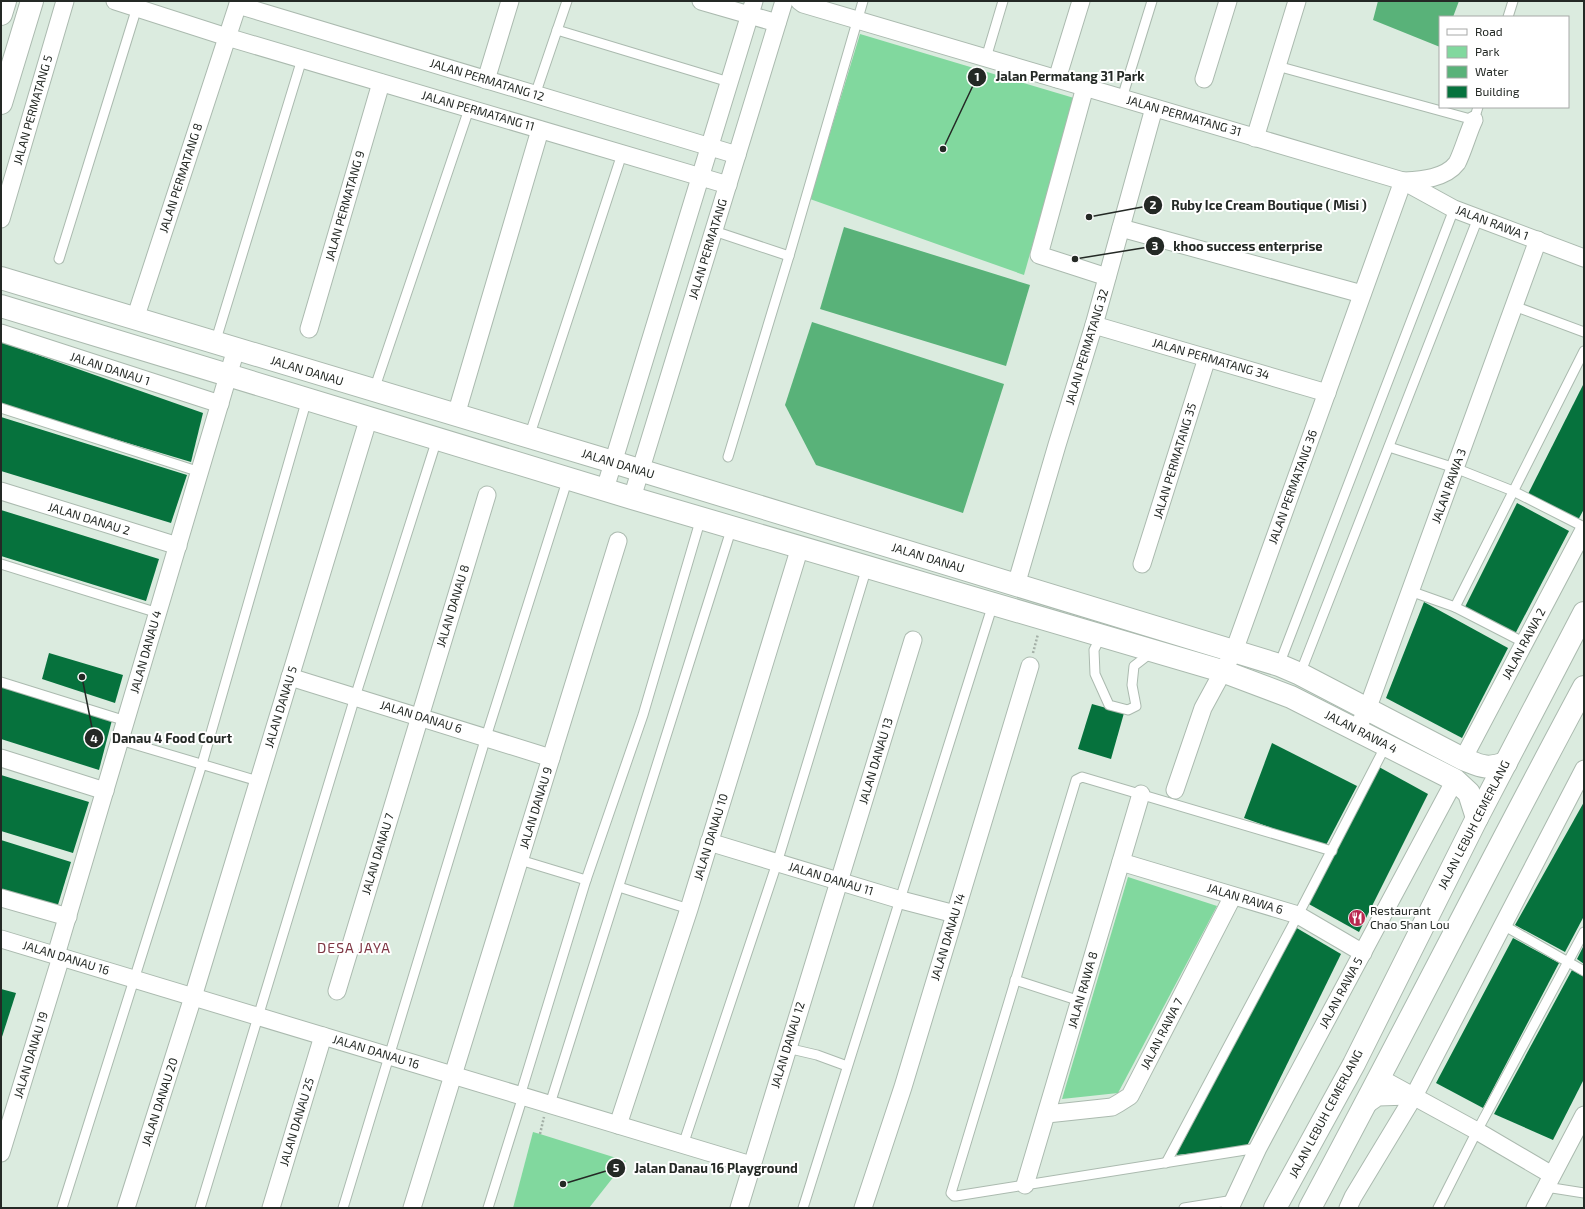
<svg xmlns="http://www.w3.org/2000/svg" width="1585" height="1209" viewBox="0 0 1585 1209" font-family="'Exo 2',sans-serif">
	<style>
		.green { fill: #81d89e }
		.water { fill: #59b279 }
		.building { fill: #06723d }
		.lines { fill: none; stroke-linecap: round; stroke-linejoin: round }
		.lane-casing { stroke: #abbaaf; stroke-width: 11 }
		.street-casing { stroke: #abbaaf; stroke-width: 19 }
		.secondary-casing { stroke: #abbaaf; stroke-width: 24 }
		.path { stroke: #a3afa6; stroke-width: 2.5; stroke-dasharray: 2 2; stroke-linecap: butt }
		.lane { stroke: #fff; stroke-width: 9 }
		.street { stroke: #fff; stroke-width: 17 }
		.secondary { stroke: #fff; stroke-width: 22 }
		.labels { text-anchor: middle; stroke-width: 4; stroke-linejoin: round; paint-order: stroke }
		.street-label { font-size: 12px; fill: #242925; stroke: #fff }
		.poi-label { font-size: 12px; fill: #242925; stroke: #fff; text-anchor: start }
		.quarter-label { font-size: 14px; letter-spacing: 1px; fill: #7e3643; stroke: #fff }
		.leader { fill: none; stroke: #242925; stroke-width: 1.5 }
		.callout-dot { fill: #242925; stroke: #fff; stroke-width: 1.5 }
		.mark-label { font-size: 12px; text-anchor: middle; font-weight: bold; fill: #fff }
		.callout-label { font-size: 13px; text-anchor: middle; font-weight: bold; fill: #242925; stroke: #fff; stroke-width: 4; stroke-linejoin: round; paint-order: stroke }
	</style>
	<rect width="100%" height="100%" fill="#dbebdf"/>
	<g class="green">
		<path d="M860,34L1074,98L1024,275L810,199Z"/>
		<path d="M1128,877L1217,906L1118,1093L1062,1099Z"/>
		<path d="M533,1132L540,1134L626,1161L589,1208H513Z"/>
	</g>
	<g class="water">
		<path d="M1378,1H1459L1453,17H1440V47L1373,20Z"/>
		<path d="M844,227L1030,285L1006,366L820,309Z"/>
		<path d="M812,322L1004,384L963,513L816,465L785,405Z"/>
	</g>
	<g class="building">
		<path d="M1,342L203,413L191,462L1,405Z"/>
		<path d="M1584,383V509L1577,522L1527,496Z"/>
		<path d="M1,417L187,475L171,523L1,471Z"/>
		<path d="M1517,503L1569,531L1514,636L1464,609Z"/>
		<path d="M1,510L159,559L146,601L1,556Z"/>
		<path d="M1424,602L1508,648L1462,738L1386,698Z"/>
		<path d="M49,653L123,675L115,703L42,679Z"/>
		<path d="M1,686L112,720L99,770L1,739Z"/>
		<path d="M1092,704L1124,713L1111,759L1078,749Z"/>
		<path d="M1272,743L1357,786L1325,847L1244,818Z"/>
		<path d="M1379,767L1428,794L1359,932L1307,903Z"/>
		<path d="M1,775L89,802L73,853L1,831Z"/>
		<path d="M1584,802V916L1565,952L1515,925Z"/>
		<path d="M1,840L71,862L57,908L1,891Z"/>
		<path d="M1295,927L1341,954L1246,1148L1176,1155Z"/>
		<path d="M1513,938L1559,963L1483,1108L1436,1083Z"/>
		<path d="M1584,945V964L1577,959Z"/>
		<path d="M1572,970L1584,977V1079L1553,1140L1494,1114Z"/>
		<path d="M1,989L16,993L1,1040Z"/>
	</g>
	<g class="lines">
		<g class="lane-casing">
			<g id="lane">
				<path d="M1508,17L1513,1"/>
				<path d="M557,30L729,82"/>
				<path d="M986,58L1003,1"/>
				<path d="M1277,66L1474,120L1478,107"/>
				<path d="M535,95L567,1"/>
				<path d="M1122,98L1152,1"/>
				<path d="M714,231L789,256"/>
				<path d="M59,259L138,4"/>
				<path d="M1514,306L1584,332"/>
				<path d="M215,343L302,59"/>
				<path d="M374,390L469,109"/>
				<path d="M1,408L200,472"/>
				<path d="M529,437L622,154"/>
				<path d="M1389,447L1455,468L1513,491L1584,527"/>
				<path d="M728,457L789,256L863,1"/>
				<path d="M1,564L158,613"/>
				<path d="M1410,591L1455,607"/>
				<path d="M1101,636L1094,650L1095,674L1109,705L1128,710L1136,706L1132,685L1134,666L1152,652"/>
				<path d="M1525,643L1455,607L1584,351"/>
				<path d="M1279,665L1454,209"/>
				<path d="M1300,674L1478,218"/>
				<path d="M1,682L126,721"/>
				<path d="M120,740L258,781"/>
				<path d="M520,860L586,880"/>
				<path d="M619,887L689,909"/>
				<path d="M1503,925L1584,971"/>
				<path d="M1015,980L1080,1001"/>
				<path d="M787,1048L817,1055L847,1066"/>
				<path d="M520,1096L586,880L643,715L701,518"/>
				<path d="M550,1104L732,527"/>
				<path d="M683,1145L777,863L867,567"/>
				<path d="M1258,1148L956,1196H954L951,1193L1076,780L1082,777L1332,851"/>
				<path d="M1166,1163L1298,915L1386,745"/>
				<path d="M1546,1187L1584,1193"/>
				<path d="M62,1208L202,764L307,399"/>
				<path d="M200,1208L355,697L437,439"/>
				<path d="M343,1208L486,737L568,478"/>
				<path d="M488,1208L523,1096"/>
				<path d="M803,1208L993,604"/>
				<path d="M1184,1208L1234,1200"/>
				<path d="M1438,1208L1477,1131L1584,932"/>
			</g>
		</g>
		<g class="street-casing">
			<g id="street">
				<path d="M115,1L227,37L728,185"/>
				<path d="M701,1L777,23"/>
				<path d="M799,1L803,4L1403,181L1454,209L1584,258"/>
				<path d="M238,5L737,155"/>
				<path d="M1057,79L1081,1"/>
				<path d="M1204,79L1228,1"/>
				<path d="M486,80L510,1"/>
				<path d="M1085,87L1039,255L1107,277"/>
				<path d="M1255,138L1297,1"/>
				<path d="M1403,181C1420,180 1445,179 1457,163C1462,154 1469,130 1474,120"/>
				<path d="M1,219L65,1"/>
				<path d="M1121,228L1362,294"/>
				<path d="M135,319L239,1"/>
				<path d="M1094,325L1327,393"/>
				<path d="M309,329L381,83"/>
				<path d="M1,333L220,404"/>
				<path d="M456,415L540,130"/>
				<path d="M605,489L754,1"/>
				<path d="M1,491L178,546"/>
				<path d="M632,498L784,1"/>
				<path d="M1142,564L1207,358"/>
				<path d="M1016,585L1057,445L1094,325L1154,108"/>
				<path d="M290,677L551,758"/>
				<path d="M1356,730L1367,710L1538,240"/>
				<path d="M1,758L105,791"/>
				<path d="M1463,759L1584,530"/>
				<path d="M1175,790L1203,708L1234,651L1403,181"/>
				<path d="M709,842L901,900L955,914"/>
				<path d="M1121,862L1298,915L1363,953"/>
				<path d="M1,898L68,917"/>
				<path d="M1,939L751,1165"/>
				<path d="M56,955L236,349"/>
				<path d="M337,991L487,495"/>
				<path d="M1380,1078L1477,1131L1552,1175"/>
				<path d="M1365,1106L1378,1097L1410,1096"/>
				<path d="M1047,1114L1112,1107L1119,1103L1130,1096L1233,896"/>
				<path d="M618,1125L689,909L800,547"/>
				<path d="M1,1153L61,957"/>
				<path d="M1025,1185L1141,794"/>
				<path d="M126,1208L193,997L369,417"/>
				<path d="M271,1208L323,1036"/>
				<path d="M412,1208L618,541"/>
				<path d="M739,1208L913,640"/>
				<path d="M863,1208L903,1087L1030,666"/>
				<path d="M1230,1208L1258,1148L1455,780"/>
				<path d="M1348,1208L1353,1197L1414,1096L1584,769"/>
				<path d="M1535,1208L1584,1115"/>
			</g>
		</g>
		<g class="secondary-casing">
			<g id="secondary">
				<path d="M1,14L5,1"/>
				<path d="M1,103L32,1"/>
				<path d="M1,278L613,462L1279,665L1300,674L1463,759C1481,766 1486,770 1506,763"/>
				<path d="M1,306L632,498L1222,671L1291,697L1455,780L1469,793L1477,818"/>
				<path d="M1275,1208L1354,1064L1477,818L1584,613"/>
				<path d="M1310,1208C1403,1035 1491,860 1584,687"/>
			</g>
		</g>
		<g class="path">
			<path d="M1033,653L1038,634"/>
			<path d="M540,1134L544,1117"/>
		</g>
		<use href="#lane" class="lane"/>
		<use href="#street" class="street"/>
		<use href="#secondary" class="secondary"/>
	</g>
	<defs>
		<g id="restaurant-disc" transform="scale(0.9)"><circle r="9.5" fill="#b9294f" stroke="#fff"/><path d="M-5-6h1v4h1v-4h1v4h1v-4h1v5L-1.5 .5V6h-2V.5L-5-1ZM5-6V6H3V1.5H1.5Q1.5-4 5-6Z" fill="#fff"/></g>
	</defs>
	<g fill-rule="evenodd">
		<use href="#restaurant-disc" x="1357" y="918"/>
	</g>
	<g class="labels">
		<g class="street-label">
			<text transform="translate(487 80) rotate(17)" y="4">JALAN PERMATANG 12</text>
			<text transform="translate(33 110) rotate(-74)" y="4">JALAN PERMATANG 5</text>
			<text transform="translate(478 111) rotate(16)" y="4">JALAN PERMATANG 11</text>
			<text transform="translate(1184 116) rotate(16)" y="4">JALAN PERMATANG 31</text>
			<text transform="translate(181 178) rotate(-72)" y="4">JALAN PERMATANG 8</text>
			<text transform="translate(345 206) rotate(-74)" y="4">JALAN PERMATANG 9</text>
			<text transform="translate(1492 223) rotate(21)" y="4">JALAN RAWA 1</text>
			<text transform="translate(708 249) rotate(-73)" y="4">JALAN PERMATANG</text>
			<text transform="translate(1087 347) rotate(-73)" y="4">JALAN PERMATANG 32</text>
			<text transform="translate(1211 359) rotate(16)" y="4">JALAN PERMATANG 34</text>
			<text transform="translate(110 369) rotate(18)" y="4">JALAN DANAU 1</text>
			<text transform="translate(307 371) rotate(17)" y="4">JALAN DANAU</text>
			<text transform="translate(1175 461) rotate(-73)" y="4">JALAN PERMATANG 35</text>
			<text transform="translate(618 464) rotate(17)" y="4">JALAN DANAU</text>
			<text transform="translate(1449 486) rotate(-70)" y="4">JALAN RAWA 3</text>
			<text transform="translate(1293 487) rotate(-70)" y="4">JALAN PERMATANG 36</text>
			<text transform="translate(89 519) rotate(17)" y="4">JALAN DANAU 2</text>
			<text transform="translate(928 558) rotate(17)" y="4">JALAN DANAU</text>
			<text transform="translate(453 606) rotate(-73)" y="4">JALAN DANAU 8</text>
			<text transform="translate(1524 644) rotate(-62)" y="4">JALAN RAWA 2</text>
			<text transform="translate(146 652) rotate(-74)" y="4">JALAN DANAU 4</text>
			<text transform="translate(281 707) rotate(-73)" y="4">JALAN DANAU 5</text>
			<text transform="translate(421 717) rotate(17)" y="4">JALAN DANAU 6</text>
			<text transform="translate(1361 732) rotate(27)" y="4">JALAN RAWA 4</text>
			<text transform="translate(876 761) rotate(-73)" y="4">JALAN DANAU 13</text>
			<text transform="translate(536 808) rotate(-73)" y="4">JALAN DANAU 9</text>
			<text transform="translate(1474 825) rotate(-63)" y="4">JALAN LEBUH CEMERLANG</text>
			<text transform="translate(711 837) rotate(-73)" y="4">JALAN DANAU 10</text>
			<text transform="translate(378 854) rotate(-73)" y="4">JALAN DANAU 7</text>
			<text transform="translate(831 879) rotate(17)" y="4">JALAN DANAU 11</text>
			<text transform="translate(1245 899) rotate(17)" y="4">JALAN RAWA 6</text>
			<text transform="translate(948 937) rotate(-73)" y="4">JALAN DANAU 14</text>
			<text transform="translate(66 958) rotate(17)" y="4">JALAN DANAU 16</text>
			<text transform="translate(1083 990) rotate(-74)" y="4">JALAN RAWA 8</text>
			<text transform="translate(1341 993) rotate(-62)" y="4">JALAN RAWA 5</text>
			<text transform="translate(1162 1034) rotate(-63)" y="4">JALAN RAWA 7</text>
			<text transform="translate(788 1045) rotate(-73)" y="4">JALAN DANAU 12</text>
			<text transform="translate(376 1052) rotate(17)" y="4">JALAN DANAU 16</text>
			<text transform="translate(31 1055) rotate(-73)" y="4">JALAN DANAU 19</text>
			<text transform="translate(160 1102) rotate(-72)" y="4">JALAN DANAU 20</text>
			<text transform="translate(1326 1114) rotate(-62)" y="4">JALAN LEBUH CEMERLANG</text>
			<text transform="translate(297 1122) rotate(-73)" y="4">JALAN DANAU 25</text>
		</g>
		<g class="poi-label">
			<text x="1370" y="915">Restaurant<tspan x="1370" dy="14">Chao Shan Lou</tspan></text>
		</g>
		<g class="quarter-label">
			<text x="354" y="953">DESA JAYA</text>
		</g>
	</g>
	<path class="leader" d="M943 149L977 77M1089 217L1153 205M1075 259L1155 246M82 677L94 738M563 1184L616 1168"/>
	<g class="callout-dot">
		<circle cx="943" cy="149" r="4"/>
		<circle cx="1089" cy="217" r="4"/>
		<circle cx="1075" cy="259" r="4"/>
		<circle cx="82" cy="677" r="4"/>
		<circle cx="563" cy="1184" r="4"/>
		<circle cx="977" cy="77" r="10"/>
		<circle cx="1153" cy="205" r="10"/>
		<circle cx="1155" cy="246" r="10"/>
		<circle cx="94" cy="738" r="10"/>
		<circle cx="616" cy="1168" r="10"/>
	</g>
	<g class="mark-label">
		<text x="977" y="81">1</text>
		<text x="1153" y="209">2</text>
		<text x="1155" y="250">3</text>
		<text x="94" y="743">4</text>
		<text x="616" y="1172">5</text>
	</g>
	<g class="callout-label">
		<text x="1070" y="81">Jalan Permatang 31 Park</text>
		<text x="1269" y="210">Ruby Ice Cream Boutique ( Misi )</text>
		<text x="1248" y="251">khoo success enterprise</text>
		<text x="172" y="743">Danau 4 Food Court</text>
		<text x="716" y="1173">Jalan Danau 16 Playground</text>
	</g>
	<rect width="1585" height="1209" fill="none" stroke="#242925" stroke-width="4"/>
	<rect x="1439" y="16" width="130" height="92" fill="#ffffff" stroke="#a7a9a8"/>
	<rect x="1447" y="29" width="20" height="6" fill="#ffffff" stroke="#a7a9a8"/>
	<text x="1475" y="36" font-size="12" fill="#242925">Road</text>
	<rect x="1447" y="46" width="20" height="12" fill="#81d89e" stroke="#a7a9a8"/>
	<text x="1475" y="56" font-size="12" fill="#242925">Park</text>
	<rect x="1447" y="66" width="20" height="12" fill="#59b279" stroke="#a7a9a8"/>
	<text x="1475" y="76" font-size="12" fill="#242925">Water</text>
	<rect x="1447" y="86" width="20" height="12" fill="#06723d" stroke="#a7a9a8"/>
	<text x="1475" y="96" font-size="12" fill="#242925">Building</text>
</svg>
